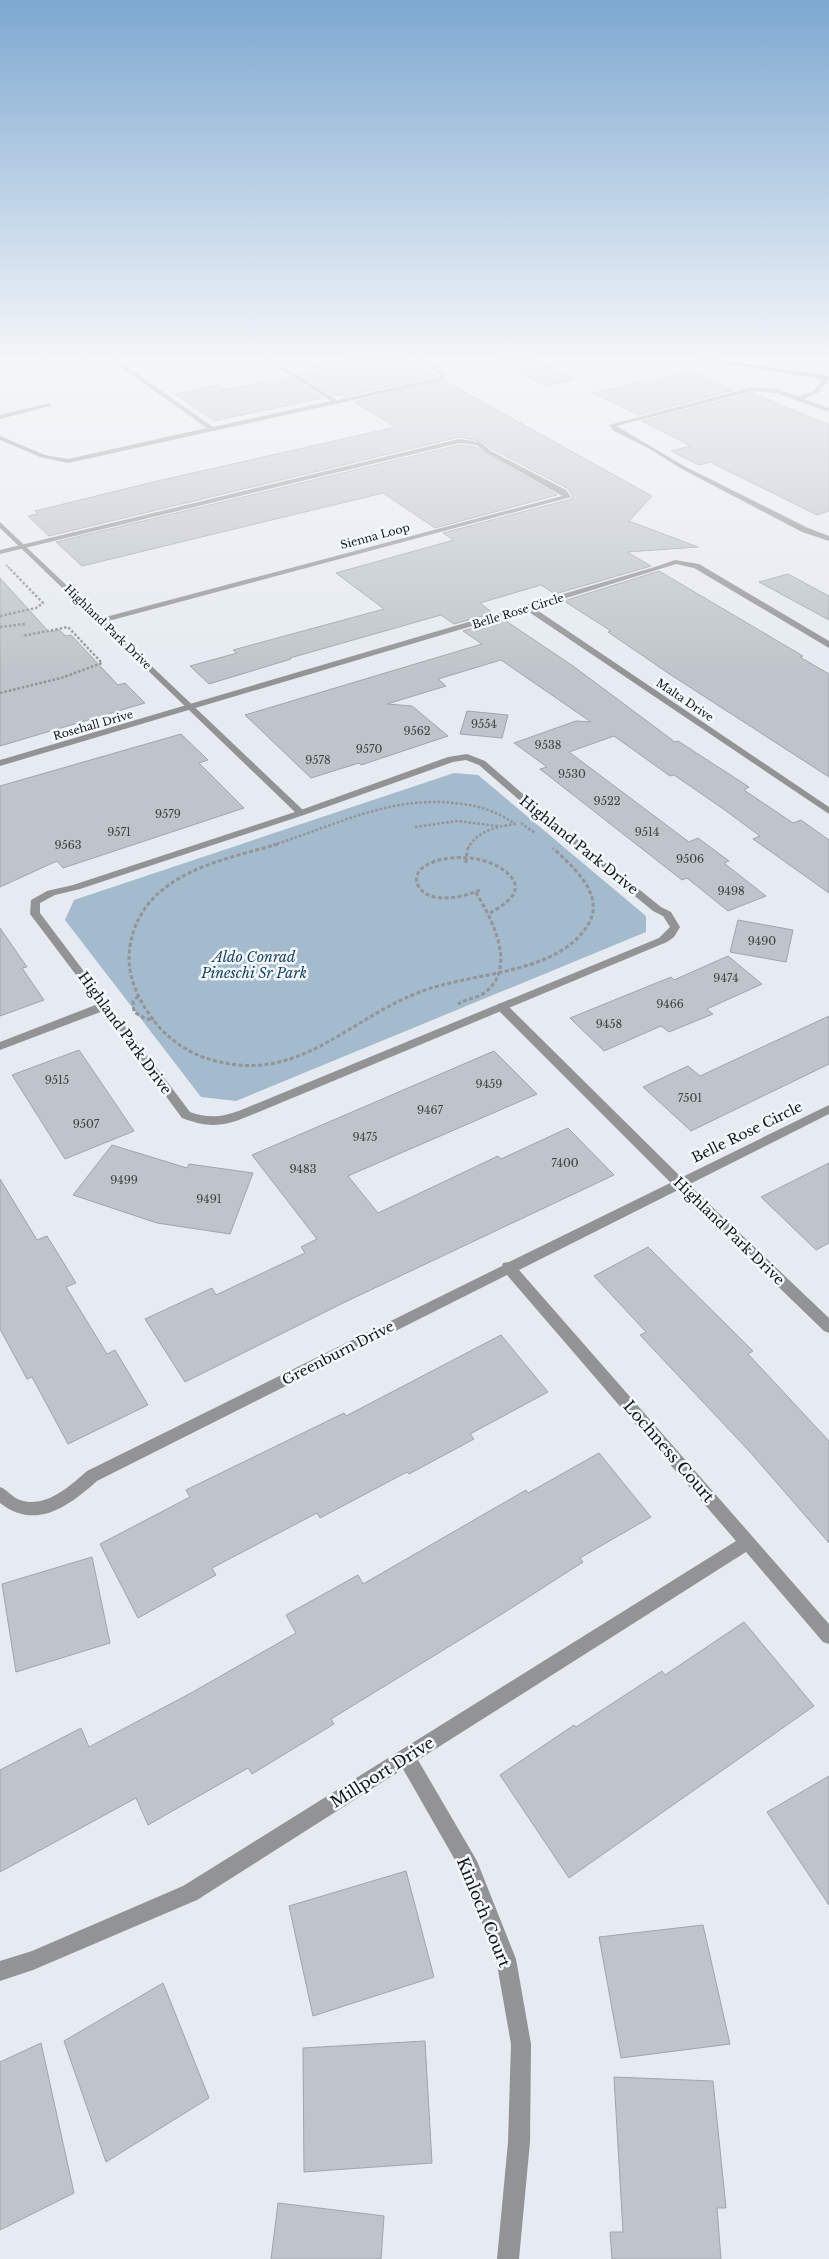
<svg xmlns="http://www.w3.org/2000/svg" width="829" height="2259" viewBox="0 0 829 2259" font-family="'Libre Baskerville',serif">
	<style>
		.green { fill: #a4bacd }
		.building { fill: #bec4c9; stroke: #9fa5a9 }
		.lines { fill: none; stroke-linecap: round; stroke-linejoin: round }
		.path-far2 { stroke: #919498; stroke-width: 2; stroke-dasharray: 2 1; stroke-linecap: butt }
		.path-far1 { stroke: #919498; stroke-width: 2.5; stroke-dasharray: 2.5 2; stroke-linecap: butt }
		.path { stroke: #919498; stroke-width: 3; stroke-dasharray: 4 2.5; stroke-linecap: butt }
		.minor { fill: #919395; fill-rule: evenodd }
		.tertiary { fill: #919395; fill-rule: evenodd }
		.secondary { fill: #66696c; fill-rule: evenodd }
		.labels { text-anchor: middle; stroke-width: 5; stroke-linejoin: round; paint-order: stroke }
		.far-street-label { font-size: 11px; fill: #141617; stroke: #f3f9fe }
		.number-label { font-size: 11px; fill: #3e4244 }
		.street-label { font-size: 14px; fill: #141617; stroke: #f3f9fe }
		.park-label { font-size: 14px; font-style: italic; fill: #133e5f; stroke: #f3f9fe }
		.near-street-label { font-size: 16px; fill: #141617; stroke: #f3f9fe }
	</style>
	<rect width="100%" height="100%" fill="#e6ebf1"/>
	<path class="green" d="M454,773L478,775L646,916V932L236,1101L201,1097L65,920L74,900Z"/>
	<g class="building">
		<path d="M346,359H403L436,376L345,396L342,394L334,396L300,375L319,371L312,366Z"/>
		<path d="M494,359H534L575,379L546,386Z"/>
		<path d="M691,371L734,390L639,415L593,393Z"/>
		<path d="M289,377L323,398L214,421L175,394L219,385L226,390Z"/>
		<path d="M443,380L652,496L629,521L698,547L627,552L651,566L555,594L541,585L480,603L493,613L454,624L441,615L290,658L291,659L209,684L190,666L237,653L233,650L384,609L336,573L454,540L443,533L571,499L573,496L567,488L492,449L481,441L459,437L49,536L28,516L38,514L35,511L153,482L396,427L354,402Z"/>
		<path d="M753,393L829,425V511L817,515L710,462L699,465L671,451L691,446L642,421Z"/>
		<path d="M459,445L475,447L557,495L435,528L383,493L82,566L56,542Z"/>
		<path d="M659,571L803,656L800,657L829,674V777L671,675L608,632L611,631L564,601Z"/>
		<path d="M788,574L829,596V620L759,582Z"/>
		<path d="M0,578L49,632L59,630L66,636L71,635L118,685L125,683L145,703L0,746Z"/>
		<path d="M503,619L573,666L675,742L678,741L749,787L744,790L793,823L801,820L829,840V893L753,839L760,836L722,808L674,775L670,776L614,736L569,752L689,842L698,838L729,861L724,863L766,896L728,911L687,878L682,880L540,769L547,767L514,743L576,721L591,722L501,660L438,679L446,686L387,704L412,706L448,736L361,765L359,763L311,778L245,715L482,644L463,631Z"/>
		<path d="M467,711L508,715L502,738L460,734Z"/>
		<path d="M181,734L208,760L199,763L244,808L63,868L57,861L0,887V786Z"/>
		<path d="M738,920L793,930L786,962L730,952Z"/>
		<path d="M0,928L27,967L22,968L44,1000L0,1016Z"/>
		<path d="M728,956L762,984L707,1009L713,1014L669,1032L661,1026L604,1051L570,1018L671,977L674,980Z"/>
		<path d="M829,1016V1064L691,1131L643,1087L688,1066L700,1076Z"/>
		<path d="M79,1050L134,1131L65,1159L12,1075Z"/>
		<path d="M494,1051L537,1094L348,1176L378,1213L498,1156L501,1159L568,1128L614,1175L343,1303L185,1382L145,1319L212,1288L216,1295L305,1253L301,1247L317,1239L252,1155Z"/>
		<path d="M112,1145L187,1168L189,1164L253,1173L230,1234L157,1223L73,1195Z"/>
		<path d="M829,1163V1243L816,1250L761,1197Z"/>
		<path d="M0,1179L37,1240L47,1236L76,1283L66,1287L107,1354L115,1350L148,1405L68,1444L32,1377L27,1379L0,1329Z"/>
		<path d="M648,1247L753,1351L748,1354L829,1441V1543L750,1452L640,1335L646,1332L594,1276Z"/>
		<path d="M501,1335L548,1392L470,1434L474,1439L409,1474L407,1472L320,1518L317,1513L212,1568L216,1575L138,1618L100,1544L190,1497L186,1490L344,1413L346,1416Z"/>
		<path d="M599,1453L651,1517L580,1558L583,1562L502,1614L331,1719L334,1724L252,1774L248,1768L148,1825L136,1798L0,1872V1770L81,1728L89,1747L191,1693L296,1633L286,1615L358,1575L363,1584L526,1490L528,1493Z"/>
		<path d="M92,1557L110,1643L16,1672L2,1584Z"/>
		<path d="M744,1622L814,1706L569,1878L500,1775L574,1725L576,1727L662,1671L665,1675Z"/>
		<path d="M829,1776V1905L767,1812Z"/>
		<path d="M406,1871L434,1977L313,2016L289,1906Z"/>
		<path d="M703,1925L730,2044L621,2058L599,1937Z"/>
		<path d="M163,1983L209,2098L106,2162L64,2041Z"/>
		<path d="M425,2041L432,2163L304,2172L303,2048Z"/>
		<path d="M41,2043L74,2193L0,2230V2062Z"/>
		<path d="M614,2077L713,2081L726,2208H717L721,2259H612L610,2232H623Z"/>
		<path d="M278,2203L384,2216L381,2259H271Z"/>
	</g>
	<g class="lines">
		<g class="path-far2">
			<path d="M38,359L60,362L86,359"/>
			<path d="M651,370L668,366"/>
			<path d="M6,565L12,571"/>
		</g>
		<g class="path-far1">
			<path d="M0,616L36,608L43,603L11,570"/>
			<path d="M0,627L25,624"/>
			<path d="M0,693L61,678L102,663L68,627L22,636"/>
			<path d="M521,823L535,833"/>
			<path d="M415,827L457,821L498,826"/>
			<path d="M273,845C334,826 389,796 454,803C477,805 497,811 515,824"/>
			<path d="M470,845C480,830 499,826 516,824"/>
		</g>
		<g class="path">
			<path d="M278,844C219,861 142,874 130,946C125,976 140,1004 159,1027C175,1044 194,1056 216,1061C300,1083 348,1019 420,992C470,972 560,975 589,923C605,894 572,866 553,848"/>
			<path d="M466,863L467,851L470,844"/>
			<path d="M480,890C465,897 430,905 419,887C401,857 484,844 511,877C525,893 502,906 490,913"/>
			<path d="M138,996L133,1002L134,1012L146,1019L154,1020"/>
			<path d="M461,1004L459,1003C467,999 477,998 484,993C519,968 491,917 475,891"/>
		</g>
		<g class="minor">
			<path d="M109,359H116L213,427L331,401L264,359H271L337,400L437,378L441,374L415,359H423L448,374L439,381L68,463L40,457L0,440V436L45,455L68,459L207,428Z"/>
			<path d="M825,376H829V379L818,393L804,399L829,408V412L776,393L753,391L616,426L684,466L808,528L829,536V541L802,532L680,468L650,449L614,431L609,425L753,387L777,389L798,396L814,391Z"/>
			<path d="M49,403L51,406L0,419V415Z"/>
			<path d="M459,439L480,442L491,451L566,490L571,497L101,623L97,621L98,619L562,496L487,453L476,445L459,443L0,554V550Z"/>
			<path d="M675,560L699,564L829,641V648L694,568L676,564L534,608L829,807V814L526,610L0,766V760L658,566Z"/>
			<path d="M467,754L485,761L548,816L661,907L671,912L680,927L674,937L667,942L249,1116C222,1127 209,1128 182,1118L103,1011L0,1050V1042L98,1004L30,914L31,900L47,891L73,885L298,811L448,757ZM466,760L479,765L542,820L653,911L663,916L670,927L659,938L241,1110C222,1117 209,1119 190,1112L40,913V903L55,895L80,889L304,815L453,762Z"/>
			<path d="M829,1105V1114L519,1270L829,1624V1644L823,1642L746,1552L418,1760L477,1861L516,1959L531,2044L530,2142L519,2259H497L508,2142L511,2044L496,1959L463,1874L403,1769L197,1900L33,1970L0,1981V1961L32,1951L183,1886L736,1541L507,1275L97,1481C69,1506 36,1531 0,1503V1487C8,1490 13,1498 20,1500C45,1509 70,1486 87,1471L502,1266L503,1263L509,1262Z"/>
		</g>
		<g class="tertiary">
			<path d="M0,522L304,811V815H298L0,528Z"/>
			<path d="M502,1003L506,1004L684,1180L829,1318V1333L824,1331L674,1186L498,1010L496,1007L498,1004Z"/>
		</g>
		<path class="secondary" d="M697,359H713L829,376V380Z"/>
	</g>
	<linearGradient id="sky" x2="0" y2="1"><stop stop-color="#7da8d0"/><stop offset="0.53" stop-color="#f4f6f9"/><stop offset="1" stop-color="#f4f6f9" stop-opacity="0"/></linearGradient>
	<rect width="829" height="675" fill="url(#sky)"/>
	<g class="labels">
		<g class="far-street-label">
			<text transform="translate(375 536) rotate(-15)" y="4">Sienna Loop</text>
			<text transform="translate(518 611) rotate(-17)" y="4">Belle Rose Circle</text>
			<text transform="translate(108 627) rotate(44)" y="4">Highland Park Drive</text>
			<text transform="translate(685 700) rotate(34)" y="4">Malta Drive</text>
			<text transform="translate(93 725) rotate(-16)" y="4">Rosehall Drive</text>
		</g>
		<g class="number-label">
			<text x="484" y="728">9554</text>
			<text x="417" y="735">9562</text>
			<text x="548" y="749">9538</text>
			<text x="369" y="753">9570</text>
			<text x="318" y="764">9578</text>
			<text x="572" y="778">9530</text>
			<text x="607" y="805">9522</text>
			<text x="168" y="818">9579</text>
			<text x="119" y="836">9571</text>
			<text x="647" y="836">9514</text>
			<text x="68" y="849">9563</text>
			<text x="690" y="863">9506</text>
			<text x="731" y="895">9498</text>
			<text x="762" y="945">9490</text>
			<text x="726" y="982">9474</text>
			<text x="670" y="1008">9466</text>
			<text x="609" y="1028">9458</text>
			<text x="57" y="1084">9515</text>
			<text x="489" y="1088">9459</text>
			<text x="690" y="1102">7501</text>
			<text x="430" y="1114">9467</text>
			<text x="86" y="1128">9507</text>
			<text x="365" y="1141">9475</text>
			<text x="565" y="1167">7400</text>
			<text x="303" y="1173">9483</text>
			<text x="124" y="1184">9499</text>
			<text x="209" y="1203">9491</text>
		</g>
		<g class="street-label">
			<text transform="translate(579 845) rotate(39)" y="5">Highland Park Drive</text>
			<text transform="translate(125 1033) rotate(54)" y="5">Highland Park Drive</text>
			<text transform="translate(747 1132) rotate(-26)" y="5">Belle Rose Circle</text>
			<text transform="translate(729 1231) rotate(44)" y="5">Highland Park Drive</text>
			<text transform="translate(338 1353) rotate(-27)" y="5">Greenburn Drive</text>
		</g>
		<g class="park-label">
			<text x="254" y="962">Aldo Conrad<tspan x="254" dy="16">Pineschi Sr Park</tspan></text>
		</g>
		<g class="near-street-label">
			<text transform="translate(669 1451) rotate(49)" y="6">Lochness Court</text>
			<text transform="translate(382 1772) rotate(-32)" y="6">Millport Drive</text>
			<text transform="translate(484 1912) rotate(68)" y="6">Kinloch Court</text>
		</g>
	</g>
</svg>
